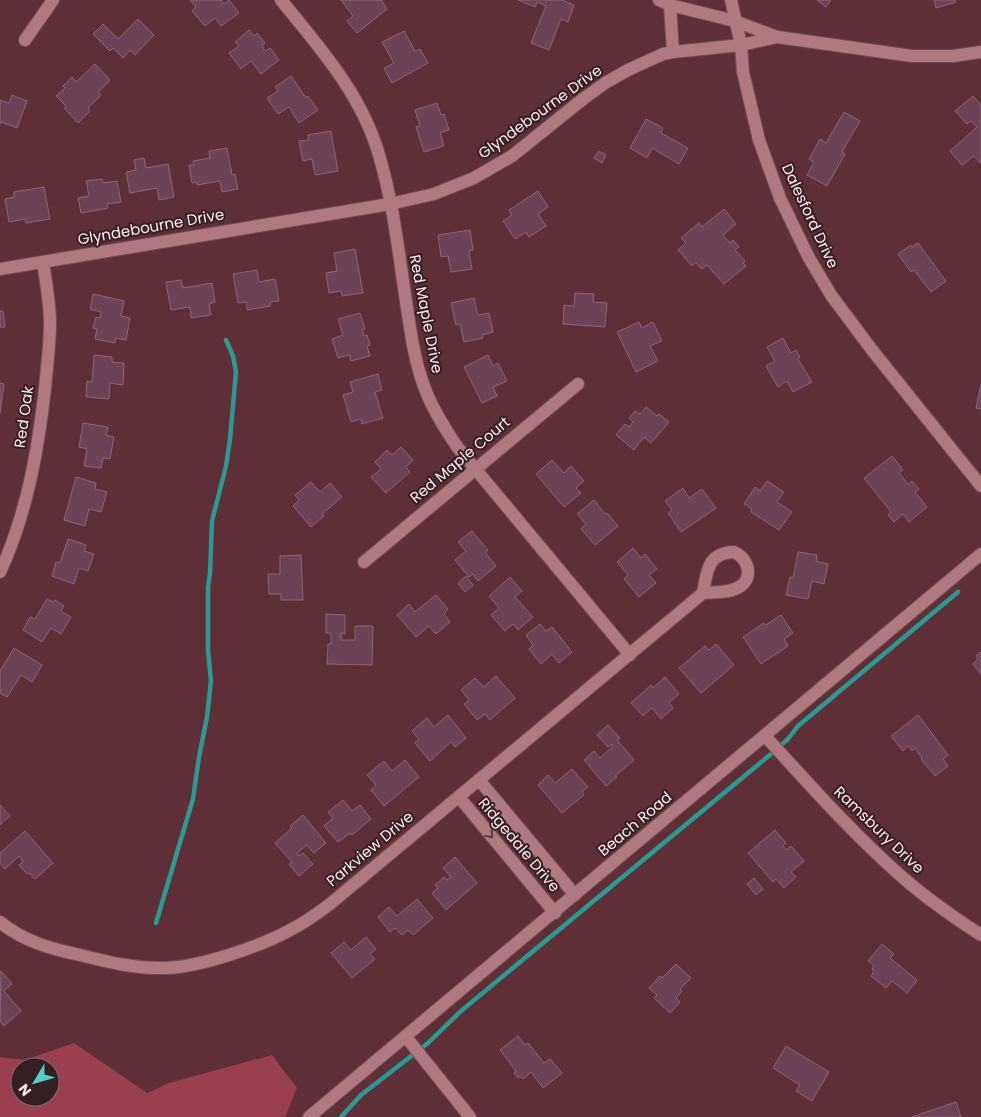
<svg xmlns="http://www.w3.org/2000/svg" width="981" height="1117" viewBox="0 0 981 1117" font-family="Poppins,sans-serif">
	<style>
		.green { fill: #993f50; fill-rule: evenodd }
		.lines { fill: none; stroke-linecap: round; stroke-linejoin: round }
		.stream { stroke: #2c9995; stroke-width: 4.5 }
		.building { fill: #6e4156; stroke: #926278 }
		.minor-casing { stroke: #734d54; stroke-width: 14 }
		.tertiary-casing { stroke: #734d54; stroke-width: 14 }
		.minor { stroke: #b07980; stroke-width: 12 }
		.tertiary { stroke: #b07980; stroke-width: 12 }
		.oneway { stroke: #5a3a3e }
		.labels { text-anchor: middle; stroke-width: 4; stroke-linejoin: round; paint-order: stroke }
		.street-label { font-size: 15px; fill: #feebed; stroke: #351f22 }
	</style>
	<rect width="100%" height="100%" fill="#5e2f37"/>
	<path class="green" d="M74,1043L147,1093L169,1083L272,1055L297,1088L285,1117H0V1057L25,1060ZM20,1067H50V1097H20Z"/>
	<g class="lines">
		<g class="stream">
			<path d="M156,923L193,799L199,757L207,717L211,681L208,650V587L210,573L212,521L226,466L230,439L236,372L233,356L226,340"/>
			<path d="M341,1117L361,1095L428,1043L461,1011L771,754L788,739L798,726L958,592"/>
		</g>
	</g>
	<g class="building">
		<path d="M190,0H221L224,4L229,0L239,13L221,26L215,18L205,26L192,11L196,7Z"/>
		<path d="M341,0H381L387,9L357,33L347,21L353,16Z"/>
		<path d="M518,0H562L574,5L568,22L561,19L549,50L531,43L546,6L537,2L535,7Z"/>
		<path d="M817,0H831L826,7Z"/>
		<path d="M934,0H955L956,2L936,8Z"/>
		<path d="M138,19L154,35L135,55L130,50L123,58L113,48L110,51L93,34L103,24L118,39Z"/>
		<path d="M249,30L254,36L257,33L265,43L262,46L265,51L270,48L279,60L261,74L251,61L241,69L229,53L239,46L235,42Z"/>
		<path d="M404,31L415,51L420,49L428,63L392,83L384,68L394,63L382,42Z"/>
		<path d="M95,64L110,80L98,92L101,95L88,108L90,111L78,123L64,108L66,106L56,96L65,88L63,86L72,77L76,82Z"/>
		<path d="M291,76L306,98L308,96L318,110L299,123L289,107L278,114L267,98L278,91L275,87Z"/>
		<path d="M12,95L27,101L17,128L1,122L0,124V100L9,103Z"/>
		<path d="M973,96L981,105V161L980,163L974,156L962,165L950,151L977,127L971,121L967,124L955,111Z"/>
		<path d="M437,103L441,115L444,114L449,130L440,133L444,146L424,152L416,127L420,126L415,110Z"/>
		<path d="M844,112L860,121L842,152L845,154L827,186L807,175L814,162L809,159L820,139L826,143Z"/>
		<path d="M646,119L663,128L661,133L688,148L679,164L652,148L647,158L630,148Z"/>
		<path d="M331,131L338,171L315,175L312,159L303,161L299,141L309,140L308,135Z"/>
		<path d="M227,148L232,175L235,174L238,189L222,192L220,181L197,185V182L192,183L189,165H194L193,161L210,158L209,151Z"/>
		<path d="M599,151L606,155L602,163L594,158Z"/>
		<path d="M144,158L146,168L168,164L174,197L159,200L157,188L130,193L126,172L136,170L134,160Z"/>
		<path d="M102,179L103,183L117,181L121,202L107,204L108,208L81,213L78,198L89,196L86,181Z"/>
		<path d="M44,187L50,219L26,223L25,219L9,222L5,199L14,197V192Z"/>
		<path d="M538,191L548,207L538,214L546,226L529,237L526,232L515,239L503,221L512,215L509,210Z"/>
		<path d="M724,209L736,224L723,235L730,243L733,240L739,247L735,250L745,261L743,263L746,266L724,284L707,265L702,269L696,263L692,266L678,250L686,243L681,238L699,223L702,227Z"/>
		<path d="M470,230L473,250L469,251L472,269L451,272L448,256L441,257L438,235Z"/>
		<path d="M918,243L946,281L931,292L914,270L911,272L898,254L911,245L912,247Z"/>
		<path d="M355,249L363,293L342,296L341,291L329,293L326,273L337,271L334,253Z"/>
		<path d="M257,270L259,282L275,279L279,301L270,302V306L247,310L246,302L238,303L233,274Z"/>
		<path d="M181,280L183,288L212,283L215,302L209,304L211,315L191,318L190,307L171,310L166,282Z"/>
		<path d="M575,293L594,294L593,302L607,303L605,327L563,324L564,305L574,306Z"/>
		<path d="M93,294L124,301L121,316L130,318L126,340L116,338L115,343L95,339L97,329L93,328L96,317L100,318L101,312L90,309Z"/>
		<path d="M474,298L478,315L489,313L493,332L482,335L483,338L464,342L460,324L456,325L451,303Z"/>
		<path d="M0,311H3L5,327H0Z"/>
		<path d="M360,313L365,329H362L364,336L367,335L370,345L367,346L370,356L351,361L349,355L338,358L332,339L343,335L338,319Z"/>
		<path d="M639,322L642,328L653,322L662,341L650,346L658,361L636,372L617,332Z"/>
		<path d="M783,338L791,353L796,350L800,357L798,359L812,382L793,392L787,381L778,387L766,366L775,361L767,347Z"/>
		<path d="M94,355L112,357V362L124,363L123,385L110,383L109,399L86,397L87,381L92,382Z"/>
		<path d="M488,355L493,366L498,363L507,381L493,387L497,396L482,403L464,367Z"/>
		<path d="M378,374L382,390L375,392L383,418L362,424L361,419L351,422L343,395L353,392L350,382Z"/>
		<path d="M0,383L4,384L0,413Z"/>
		<path d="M981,384V409L976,408Z"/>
		<path d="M646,407L657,416L659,414L669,422L651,443L644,437L634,450L616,435L625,424L629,427L633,422L629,418L635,411L640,414Z"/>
		<path d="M83,423L108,427L106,435L114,437L110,459L103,458L101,468L84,466L87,449L79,447Z"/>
		<path d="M401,447L413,460L406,467L410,472L386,493L371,477L381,469L375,462L387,450L392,455Z"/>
		<path d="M892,456L903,470L899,473L908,484L912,481L919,489L915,492L927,507L909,522L903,514L894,522L888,515L891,512L864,478Z"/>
		<path d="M552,460L564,473L571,466L584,481L576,488L581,493L564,507L536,474Z"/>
		<path d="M76,477L96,483L95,489L107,492L101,512L89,509L85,526L64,520Z"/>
		<path d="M767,481L784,492L777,502L792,512L779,530L751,512L752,509L744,504L755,487L760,491Z"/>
		<path d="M311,482L320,492L330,483L342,497L322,514L324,516L311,527L293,506L299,500L295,495Z"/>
		<path d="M683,488L689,498L702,489L716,508L681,532L668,513L672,510L665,501Z"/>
		<path d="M594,500L605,514L607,513L618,526L595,545L581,529L586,524L577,514Z"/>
		<path d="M472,531L488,550L485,552L496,566L478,581L473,574L469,577L455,560L466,551L458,542Z"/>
		<path d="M68,539L86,545L84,551L94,554L88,571L79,568L74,584L52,576L56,562L60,563Z"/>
		<path d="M633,548L641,558L645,554L657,569L649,575L656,583L639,597L624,579L628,575L617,562Z"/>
		<path d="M798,552L817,555L816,561L828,564L824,584L812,581L808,599L786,595L790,577L793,578Z"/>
		<path d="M301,555L303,600H281V594H269L268,574H280V556Z"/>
		<path d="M466,576L473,585L465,592L458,583Z"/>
		<path d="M510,577L522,591L515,597L533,617L518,630L513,624L505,631L491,615L499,608L489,596Z"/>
		<path d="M436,595L448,609L444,614L450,622L436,634L429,626L416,637L397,615L409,604L415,612Z"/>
		<path d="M47,599L53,602L55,600L64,606L61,611L71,617L61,634L51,628L42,642L23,630L30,617L35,619Z"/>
		<path d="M326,614L345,615V634L341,633V640H355V626H373L372,665L327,664L328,644H331V633H326Z"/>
		<path d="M781,615L793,633L784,639L788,646L761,664L743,637L764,623L766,625Z"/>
		<path d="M540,624L546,631L552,627L572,652L559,663L552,654L541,664L529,649L533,645L526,635Z"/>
		<path d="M716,644L734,665L701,693L679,668L705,646L709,650Z"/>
		<path d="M14,648L42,665L32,682L21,675L7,697L0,693V671Z"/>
		<path d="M981,652V674L973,664L978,659L976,656Z"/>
		<path d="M496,676L515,698L490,720L485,714L477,720L464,704L469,700L461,690L475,678L484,687Z"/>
		<path d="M665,677L679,694L669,703L673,708L661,719L652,708L643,716L631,703L651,685L653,688Z"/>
		<path d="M448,715L466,738L455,747L451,742L430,761L415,743L419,739L412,731L427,718L434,727Z"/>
		<path d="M918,715L948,755L943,759L948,766L935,776L921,759L922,758L915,748L912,751L908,746L903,751L891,736Z"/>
		<path d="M608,725L620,738L617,740L634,760L615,776L617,777L606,786L584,760L594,751L600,758L613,746L612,744L608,747L597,735Z"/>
		<path d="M405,760L419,777L384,806L371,790L376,785L367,775L384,761L392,771Z"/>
		<path d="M572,769L588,787L582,792L584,795L562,813L538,785L548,775L555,783Z"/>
		<path d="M343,800L352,811L360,805L371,819L352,835L350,833L338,842L324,826L333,818L328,812Z"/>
		<path d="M0,805L10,816L0,825Z"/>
		<path d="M303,815L326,843L314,853L307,845L297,853L299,856L303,853L313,864L299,876L289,864L292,862L275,843L292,828L290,826Z"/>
		<path d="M775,830L786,843L783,846L786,850L791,846L804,861L791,872L796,877L784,888L776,879L773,882L748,853Z"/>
		<path d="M25,831L53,863L35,879L29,873L27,874L19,865L23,862L19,856L5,869L0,863V853Z"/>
		<path d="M455,857L477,883L446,910L432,893L438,888L435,885L444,877L447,880L451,877L443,868Z"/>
		<path d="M754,878L763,889L756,895L747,884Z"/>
		<path d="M417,899L433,918L413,935L408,930L402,935L395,928L390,932L378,917L389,907L397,916Z"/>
		<path d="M366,937L376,949L370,954L375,959L352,978L331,953L344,942L351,950Z"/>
		<path d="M882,944L894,954L890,958L917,980L907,993L892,981L886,988L871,976L874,971L872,969L874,966L868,961Z"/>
		<path d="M676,964L691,978L680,989L682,991L676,998L680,1002L670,1013L654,998L657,995L649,988L660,976L662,978Z"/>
		<path d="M1,971L12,984L4,991L21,1011L4,1026L0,1021Z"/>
		<path d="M518,1036L525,1045L528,1043L544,1063L550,1059L562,1073L543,1088L531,1072L523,1079L520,1076L518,1078L514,1073L516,1071L500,1050Z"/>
		<path d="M786,1046L829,1072L812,1101L796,1091L800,1085L773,1068Z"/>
		<path d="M956,1102L961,1117H912Z"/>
	</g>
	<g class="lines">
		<g class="minor-casing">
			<g id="minor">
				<path d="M281,0C320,48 362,95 379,155C394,205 399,257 407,308C411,335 415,363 425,389C433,410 445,429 458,448L630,655"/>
				<path d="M659,0L670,5L735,21L777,37"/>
				<path d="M731,0L741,45L743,72L759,140L780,198L809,258L831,295L872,350L981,486"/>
				<path d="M670,5L673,52"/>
				<path d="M25,40L53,0"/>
				<path d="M0,269L390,204L434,194L474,178L512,156L583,99L605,83L628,70L663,54L673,52L741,45L777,37L912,56H953L981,52"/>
				<path d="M364,562L578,384"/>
				<path d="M0,572C27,514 38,450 45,388C47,366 50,345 50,323C50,303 46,283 43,262"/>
				<path d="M765,736C809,784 852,833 901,876C926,898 953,917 981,935"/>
				<path d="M479,780L575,895"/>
				<path d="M459,797L555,913"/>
				<path d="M0,922C23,941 51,949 80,955C108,962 136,969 166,968C200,967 262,946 292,929C306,922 318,913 330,904L703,593C713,592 726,593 735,589C754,582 751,560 734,552C707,553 707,572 703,593"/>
				<path d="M406,1037L470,1117"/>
			</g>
		</g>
		<g class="tertiary-casing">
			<path id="tertiary" d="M309,1117L981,554"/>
		</g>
		<use href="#minor" class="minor"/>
		<use href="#tertiary" class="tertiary"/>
	</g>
	<defs><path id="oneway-chevron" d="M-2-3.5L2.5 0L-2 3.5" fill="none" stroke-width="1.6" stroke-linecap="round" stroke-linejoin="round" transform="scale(1.25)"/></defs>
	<use class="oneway" href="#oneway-chevron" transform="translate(490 835) rotate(50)"/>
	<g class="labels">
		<g class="street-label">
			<text transform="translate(540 112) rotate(-36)" y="5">Glyndebourne Drive</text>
			<text transform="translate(810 216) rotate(65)" y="5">Dalesford Drive</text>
			<text transform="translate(151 227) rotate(-10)" y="5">Glyndebourne Drive</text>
			<text transform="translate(426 314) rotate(79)" y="5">Red Maple Drive</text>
			<text transform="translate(24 417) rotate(-82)" y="5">Red Oak</text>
			<text transform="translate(460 460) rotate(-40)" y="5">Red Maple Court</text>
			<text transform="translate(635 824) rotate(-40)" y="5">Beach Road</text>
			<text transform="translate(879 830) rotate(44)" y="5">Ramsbury Drive</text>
			<text transform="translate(519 845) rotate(50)" y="5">Ridgedale Drive</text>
			<text transform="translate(370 849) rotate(-40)" y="5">Parkview Drive</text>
		</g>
	</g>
	<g transform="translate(35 1082) rotate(232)"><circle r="24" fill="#351f22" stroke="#857173"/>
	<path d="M0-4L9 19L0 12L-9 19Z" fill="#54cdc7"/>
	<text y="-8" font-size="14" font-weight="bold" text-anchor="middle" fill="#feebed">N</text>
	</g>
</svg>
